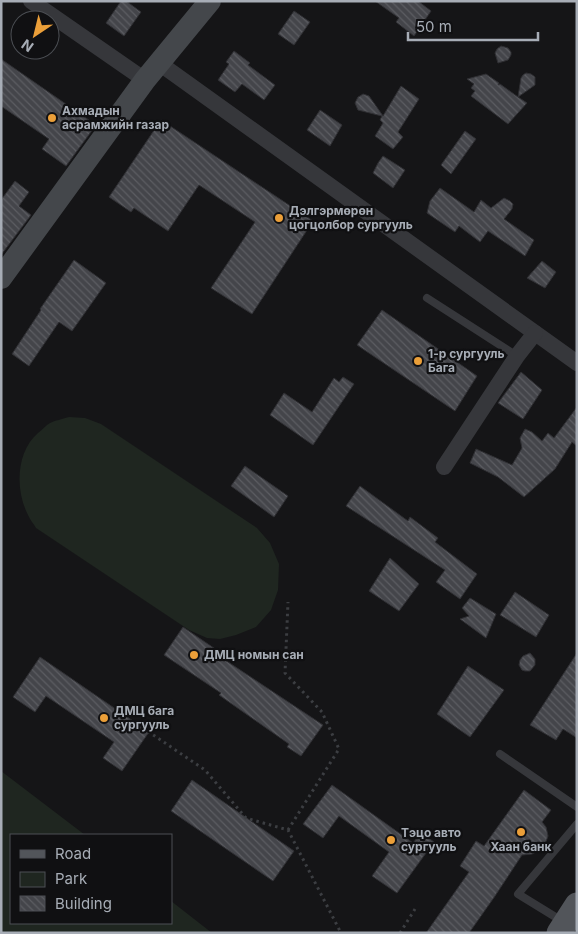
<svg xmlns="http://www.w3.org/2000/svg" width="578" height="934" viewBox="0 0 578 934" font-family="Inter,sans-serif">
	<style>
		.green { fill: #1f2620 }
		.building { fill: url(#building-back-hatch); stroke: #2f2f33 }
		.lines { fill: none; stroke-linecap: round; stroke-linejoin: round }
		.path { stroke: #3c3e42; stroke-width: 3; stroke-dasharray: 2.5 4; stroke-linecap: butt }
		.service { stroke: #36373b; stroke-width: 8 }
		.minor { stroke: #36373b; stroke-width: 16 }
		.secondary { stroke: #44474b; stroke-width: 22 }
		.primary { stroke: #52555a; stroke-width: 25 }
		.poi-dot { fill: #eb9f39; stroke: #101012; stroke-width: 2 }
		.labels { text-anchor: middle; stroke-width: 4.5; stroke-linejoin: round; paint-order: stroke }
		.poi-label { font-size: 12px; font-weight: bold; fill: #a7adb6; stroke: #101012; text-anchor: start }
	</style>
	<defs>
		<pattern id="building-back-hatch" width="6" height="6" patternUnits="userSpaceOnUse" patternTransform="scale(1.25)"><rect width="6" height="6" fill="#44454a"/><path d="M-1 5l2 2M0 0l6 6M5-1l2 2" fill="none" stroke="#5c5d62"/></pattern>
	</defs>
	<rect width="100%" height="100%" fill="#151517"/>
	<g class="green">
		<path d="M69,417L85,418L101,424L257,528L270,543L279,564L278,590L271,610L256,627L236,635L220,639L207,638L189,630L36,528C34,524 30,520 28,515C15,490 16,452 38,433C42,430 46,425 50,423C56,420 63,419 69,417Z"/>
		<path d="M1,771L85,835H11V923H171V901L212,933H1Z"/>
	</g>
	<g class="building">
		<path d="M121,1H126L141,12L124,36L106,23Z"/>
		<path d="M375,1H418L431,11L414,36L396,22L399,18Z"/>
		<path d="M294,11L310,22L294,45L278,34Z"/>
		<path d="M501,46L508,48L511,52V55L508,60L498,63L495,53L497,49Z"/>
		<path d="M234,51L250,63L248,65L275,85L264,100L242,84L235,92L218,80L229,64L226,62Z"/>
		<path d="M1,59L96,125L66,166L42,149L49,139L1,106Z"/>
		<path d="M526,73L531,74L535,77V85L518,97L527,103L508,124L471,96L475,91L471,88L474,84L467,79L486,74L499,83L498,85L500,84L518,97L521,78L523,75Z"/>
		<path d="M401,86L419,99L398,132L403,137L393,149L375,136L383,123L380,120L382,116L358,110L355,103L358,97L360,96L363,94L369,96L383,116Z"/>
		<path d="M320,110L342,125L330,146L307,130Z"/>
		<path d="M161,120L313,221L252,314L211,288L255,222L199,185L168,231L134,208L131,212L109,197Z"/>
		<path d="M465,131L476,139L451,174L441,165Z"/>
		<path d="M383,156L405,170L393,188L373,173L378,163Z"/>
		<path d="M15,181L29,192L19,206L31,215L1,255V200Z"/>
		<path d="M440,188L474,212L481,200L491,208L504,198L510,201L513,204L512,209L504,219L534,240L525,256L488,231L480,242L459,226L455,232L427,213L430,201Z"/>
		<path d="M74,260L106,283L72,331L59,322L29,366L12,354L41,310L40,309Z"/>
		<path d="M542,261L556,272L545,288L527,278Z"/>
		<path d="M382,310L477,376L455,411L357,345Z"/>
		<path d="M521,372L542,390L523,419L498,403Z"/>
		<path d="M343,377L354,384L313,445L270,415L284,393L312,412L334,378L339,382Z"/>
		<path d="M577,407V446L572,442L555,469L524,497L498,477L470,463L476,449L512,465L522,448L520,438L525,429L532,432L542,441L548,433L554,438Z"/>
		<path d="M245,466L288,496L274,517L231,486Z"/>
		<path d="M360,486L408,521L410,517L438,538L435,542L477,574L460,599L436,582L445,570L346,506Z"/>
		<path d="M390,558L419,584L399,611L369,591Z"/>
		<path d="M515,592L549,615L536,637L500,615Z"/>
		<path d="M470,598L496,614L486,638L460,619L469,616L462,608Z"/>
		<path d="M183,627L224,655L222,658L323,725L301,756L287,747L289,744L219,695L221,693L164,655Z"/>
		<path d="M530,653L535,659V665L530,671H525L522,670L519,665L520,660L523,656Z"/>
		<path d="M577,653V738L563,729L556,740L530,725Z"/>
		<path d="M40,657L149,732L122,771L103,758L114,742L46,696L35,712L13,697Z"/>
		<path d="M468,666L504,690L470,737L437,714Z"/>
		<path d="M192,780L294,851L273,881L171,811Z"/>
		<path d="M332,785L413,843L421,833L434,842L397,893L372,876L389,852L339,816L323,838L303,824Z"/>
		<path d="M524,790L551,810L542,822L546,827L548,836L545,844L538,851L532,854L522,855L495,896L469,933H426L469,872L460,866L476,841L484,846Z"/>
	</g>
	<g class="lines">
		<g class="path">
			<path d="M137,724L205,770L246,818L288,830L341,933"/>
			<path d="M288,830L339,749L322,712L285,673L288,602"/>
			<path d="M400,933L415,909"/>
		</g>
		<g class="service">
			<path d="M427,298L517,356"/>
			<path d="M500,754L577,807"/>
			<path d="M562,921L518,894L577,824"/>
		</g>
		<g class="minor">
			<path d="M31,1L145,80"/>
			<path d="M159,63L577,363"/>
			<path d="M444,467L517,356L535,333"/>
		</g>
		<path class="secondary" d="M1,278L145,80L210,1"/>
		<path class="primary" d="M559,933L577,905"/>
	</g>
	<g class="poi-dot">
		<circle cx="52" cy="118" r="5"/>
		<circle cx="279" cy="218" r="5"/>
		<circle cx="418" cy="361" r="5"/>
		<circle cx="194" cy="655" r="5"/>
		<circle cx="104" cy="718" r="5"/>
		<circle cx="521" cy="832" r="5"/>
		<circle cx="391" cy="840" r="5"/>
	</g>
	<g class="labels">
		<g class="poi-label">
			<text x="62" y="115">Ахмадын<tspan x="62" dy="14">асрамжийн газар</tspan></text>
			<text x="289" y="215">Дэлгэрмөрөн<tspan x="289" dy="14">цогцолбор сургууль</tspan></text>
			<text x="428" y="358">1-р сургууль<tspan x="428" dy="14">Бага</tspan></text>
			<text x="204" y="659">ДМЦ номын сан</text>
			<text x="114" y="715">ДМЦ бага<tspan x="114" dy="14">сургууль</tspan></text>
			<text x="401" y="837">Тэцо авто<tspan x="401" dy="14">сургууль</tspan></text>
			<text x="521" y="851" text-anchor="middle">Хаан банк</text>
		</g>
	</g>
	<rect width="578" height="934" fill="none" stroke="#a7adb6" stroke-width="5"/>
	<rect x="10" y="834" width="162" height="90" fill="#101012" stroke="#4c4f54"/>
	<rect x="20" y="850" width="25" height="8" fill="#52555a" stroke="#4c4f54"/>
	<text x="55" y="859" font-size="15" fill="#a7adb6">Road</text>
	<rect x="20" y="872" width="25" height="15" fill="#1f2620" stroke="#4c4f54"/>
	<text x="55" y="884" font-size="15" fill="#a7adb6">Park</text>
	<rect x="20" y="896" width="25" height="15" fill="url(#building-back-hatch)" stroke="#4c4f54"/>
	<text x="55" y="909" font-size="15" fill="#a7adb6">Building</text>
	<g transform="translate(35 35) rotate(215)"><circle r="24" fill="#101012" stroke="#4c4f54"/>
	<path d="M0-4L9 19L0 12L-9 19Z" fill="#eb9f39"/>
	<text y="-8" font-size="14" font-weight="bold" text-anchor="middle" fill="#a7adb6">N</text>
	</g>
	<path d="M408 32v8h130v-8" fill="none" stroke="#a7adb6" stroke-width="2.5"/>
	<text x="416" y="32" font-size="15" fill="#a7adb6" stroke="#101012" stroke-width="4" paint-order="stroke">50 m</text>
</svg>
